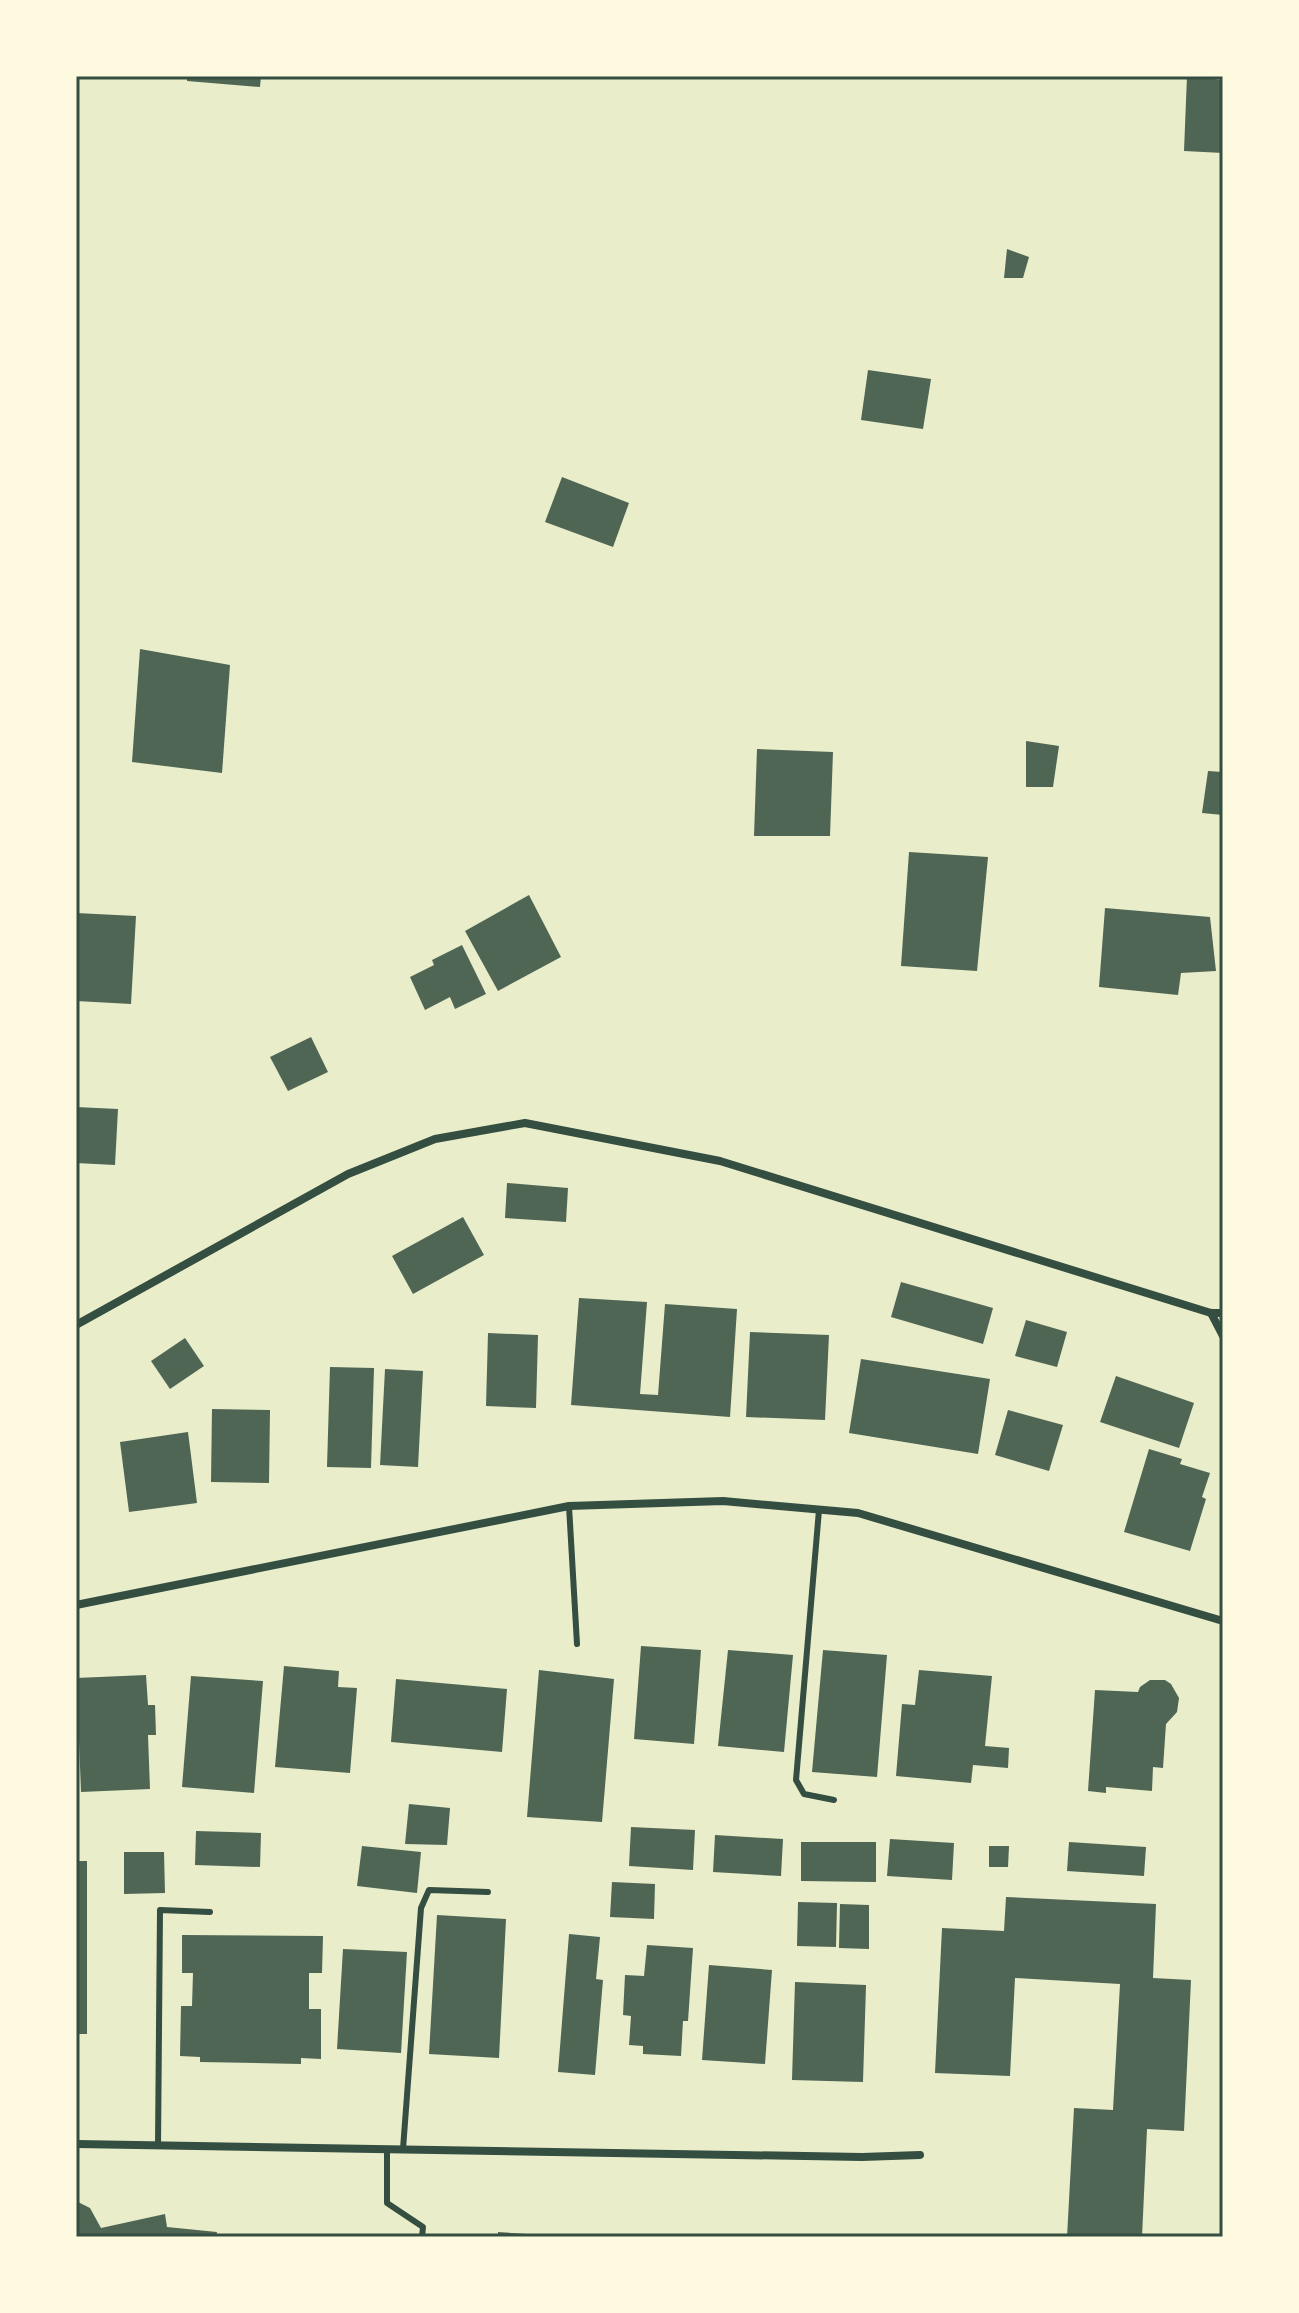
<svg xmlns="http://www.w3.org/2000/svg" width="1299" height="2313" viewBox="0 0 1299 2313" font-family="Figtree,sans-serif">
	<style>
		.building { fill: #4f6655 }
		.lines { fill: none; stroke-linecap: round; stroke-linejoin: round }
		.service { stroke: #344e41; stroke-width: 6 }
		.minor { stroke: #344e41; stroke-width: 8 }
		.neatline { fill: none; stroke: #344e41; stroke-width: 3 }
	</style>
	<rect width="100%" height="100%" fill="#e9edc9"/>
	<g class="building">
		<path d="M187,76H261L260,87L187,81Z"/>
		<path d="M1187,76L1223,80V153L1184,151Z"/>
		<path d="M1007,249L1029,257L1023,278H1004Z"/>
		<path d="M868,370L931,379L923,429L861,420Z"/>
		<path d="M562,477L629,503L613,547L545,522Z"/>
		<path d="M140,649L230,665L222,773L132,762Z"/>
		<path d="M1026,741L1059,746L1053,787H1026Z"/>
		<path d="M757,749L833,752L830,836H754Z"/>
		<path d="M1208,771L1223,772V815L1202,813Z"/>
		<path d="M909,852L988,857L977,971L901,966Z"/>
		<path d="M529,895L561,957L498,991L465,931Z"/>
		<path d="M1105,908L1210,917L1216,971L1181,973L1178,995L1099,987Z"/>
		<path d="M76,913L136,916L131,1004L76,1001Z"/>
		<path d="M462,945L486,994L455,1009L450,997L425,1010L410,977L434,965L432,960Z"/>
		<path d="M311,1037L328,1072L288,1091L270,1057Z"/>
		<path d="M76,1107L118,1109L115,1165L76,1163Z"/>
		<path d="M507,1183L568,1188L566,1222L505,1218Z"/>
		<path d="M463,1217L484,1255L413,1294L392,1256Z"/>
		<path d="M901,1282L993,1308L983,1344L891,1317Z"/>
		<path d="M579,1298L647,1302L640,1394L658,1395L665,1304L737,1309L730,1417L571,1405Z"/>
		<path d="M1026,1320L1067,1332L1057,1367L1015,1356Z"/>
		<path d="M750,1332L829,1335L825,1420L746,1417Z"/>
		<path d="M488,1333L538,1335L536,1408L486,1406Z"/>
		<path d="M185,1338L204,1366L170,1389L151,1361Z"/>
		<path d="M861,1359L990,1379L978,1454L849,1433Z"/>
		<path d="M330,1367L374,1368L371,1468L327,1467Z"/>
		<path d="M385,1369L423,1371L418,1467L380,1465Z"/>
		<path d="M1116,1376L1194,1403L1179,1448L1100,1422Z"/>
		<path d="M212,1409L270,1410L269,1483L211,1482Z"/>
		<path d="M1008,1410L1063,1425L1049,1471L995,1455Z"/>
		<path d="M188,1432L197,1503L129,1512L120,1442Z"/>
		<path d="M1149,1449L1182,1459L1180,1464L1210,1473L1202,1497L1206,1499L1190,1551L1124,1532Z"/>
		<path d="M641,1646L701,1650L694,1744L634,1739Z"/>
		<path d="M728,1650L793,1655L784,1752L718,1746Z"/>
		<path d="M823,1650L887,1655L877,1777L812,1772Z"/>
		<path d="M284,1666L339,1671L338,1687L357,1688L350,1773L275,1767Z"/>
		<path d="M539,1670L614,1679L602,1822L527,1817Z"/>
		<path d="M919,1670L992,1676L985,1746L1009,1748L1008,1768L973,1765L971,1783L896,1776L902,1704L915,1705Z"/>
		<path d="M146,1675L148,1705H155L156,1735H148L150,1789L81,1792L79,1740H76V1678Z"/>
		<path d="M191,1676L263,1681L254,1793L182,1787Z"/>
		<path d="M396,1679L507,1689L502,1752L391,1742Z"/>
		<path d="M1150,1680H1165L1171,1684L1179,1698L1177,1712L1166,1724L1163,1768L1153,1767L1152,1791L1106,1787V1793L1088,1791L1095,1690L1138,1692L1140,1687Z"/>
		<path d="M409,1804L450,1808L447,1845L405,1844Z"/>
		<path d="M631,1827L695,1830L693,1870L629,1866Z"/>
		<path d="M196,1831L261,1833L260,1867L195,1865Z"/>
		<path d="M715,1835L783,1839L781,1876L713,1872Z"/>
		<path d="M890,1839L954,1843L952,1880L887,1876Z"/>
		<path d="M801,1842H876V1882L801,1881Z"/>
		<path d="M1069,1842L1146,1847L1144,1876L1067,1871Z"/>
		<path d="M362,1846L421,1852L417,1893L357,1886Z"/>
		<path d="M989,1846H1009L1008,1867H989Z"/>
		<path d="M124,1852H164L165,1893L124,1894Z"/>
		<rect x="76" y="1861" width="11" height="173"/>
		<path d="M612,1882L655,1884L654,1919L610,1917Z"/>
		<path d="M1006,1897L1156,1904L1153,1978L1191,1980L1184,2131L1147,2129L1142,2237H1067L1074,2108L1113,2110L1120,1984L1015,1978L1010,2076L935,2073L942,1928L1004,1931Z"/>
		<path d="M798,1902L837,1903L836,1947L797,1946Z"/>
		<path d="M840,1904L869,1905V1949L839,1948Z"/>
		<path d="M437,1915L506,1919L499,2058L429,2054Z"/>
		<path d="M569,1934L600,1937L596,1979L603,1980L595,2075L558,2072Z"/>
		<path d="M182,1935L323,1936L322,1973H309V2009H321V2059L301,2058V2064L200,2062V2057L180,2056L181,2006H192L193,1973H182Z"/>
		<path d="M647,1945L693,1948L688,2021H683L681,2056L643,2054V2046L629,2045L631,2016L623,2015L625,1975L644,1976Z"/>
		<path d="M343,1949L407,1952L401,2053L337,2049Z"/>
		<path d="M709,1965L772,1970L765,2064L702,2060Z"/>
		<path d="M795,1982L866,1985L863,2082L792,2080Z"/>
		<path d="M76,2201L90,2208L101,2228L165,2214L167,2227L217,2232L216,2237H76Z"/>
		<path d="M498,2232L542,2235V2237H498Z"/>
	</g>
	<g class="lines">
		<g class="service">
			<path d="M569,1506L577,1644"/>
			<path d="M819,1510L796,1780L804,1794L834,1800"/>
			<path d="M158,2146L160,1910L210,1912"/>
			<path d="M387,2149V2203L423,2227L422,2237"/>
			<path d="M403,2149L421,1908L429,1890L488,1892"/>
		</g>
		<g class="minor">
			<path d="M1211,1313L1223,1336"/>
			<path d="M76,1325L348,1174L435,1139L525,1123L720,1161L1211,1313H1223"/>
			<path d="M76,1605L569,1506L723,1501L858,1513L1223,1621"/>
			<path d="M76,2144L862,2157L920,2155"/>
		</g>
	</g>
	<rect width="1299" height="2313" fill="none" stroke="#fefae0" stroke-width="156"/>
	<rect x="78" y="78" width="1143" height="2157" class="neatline"/>
</svg>
